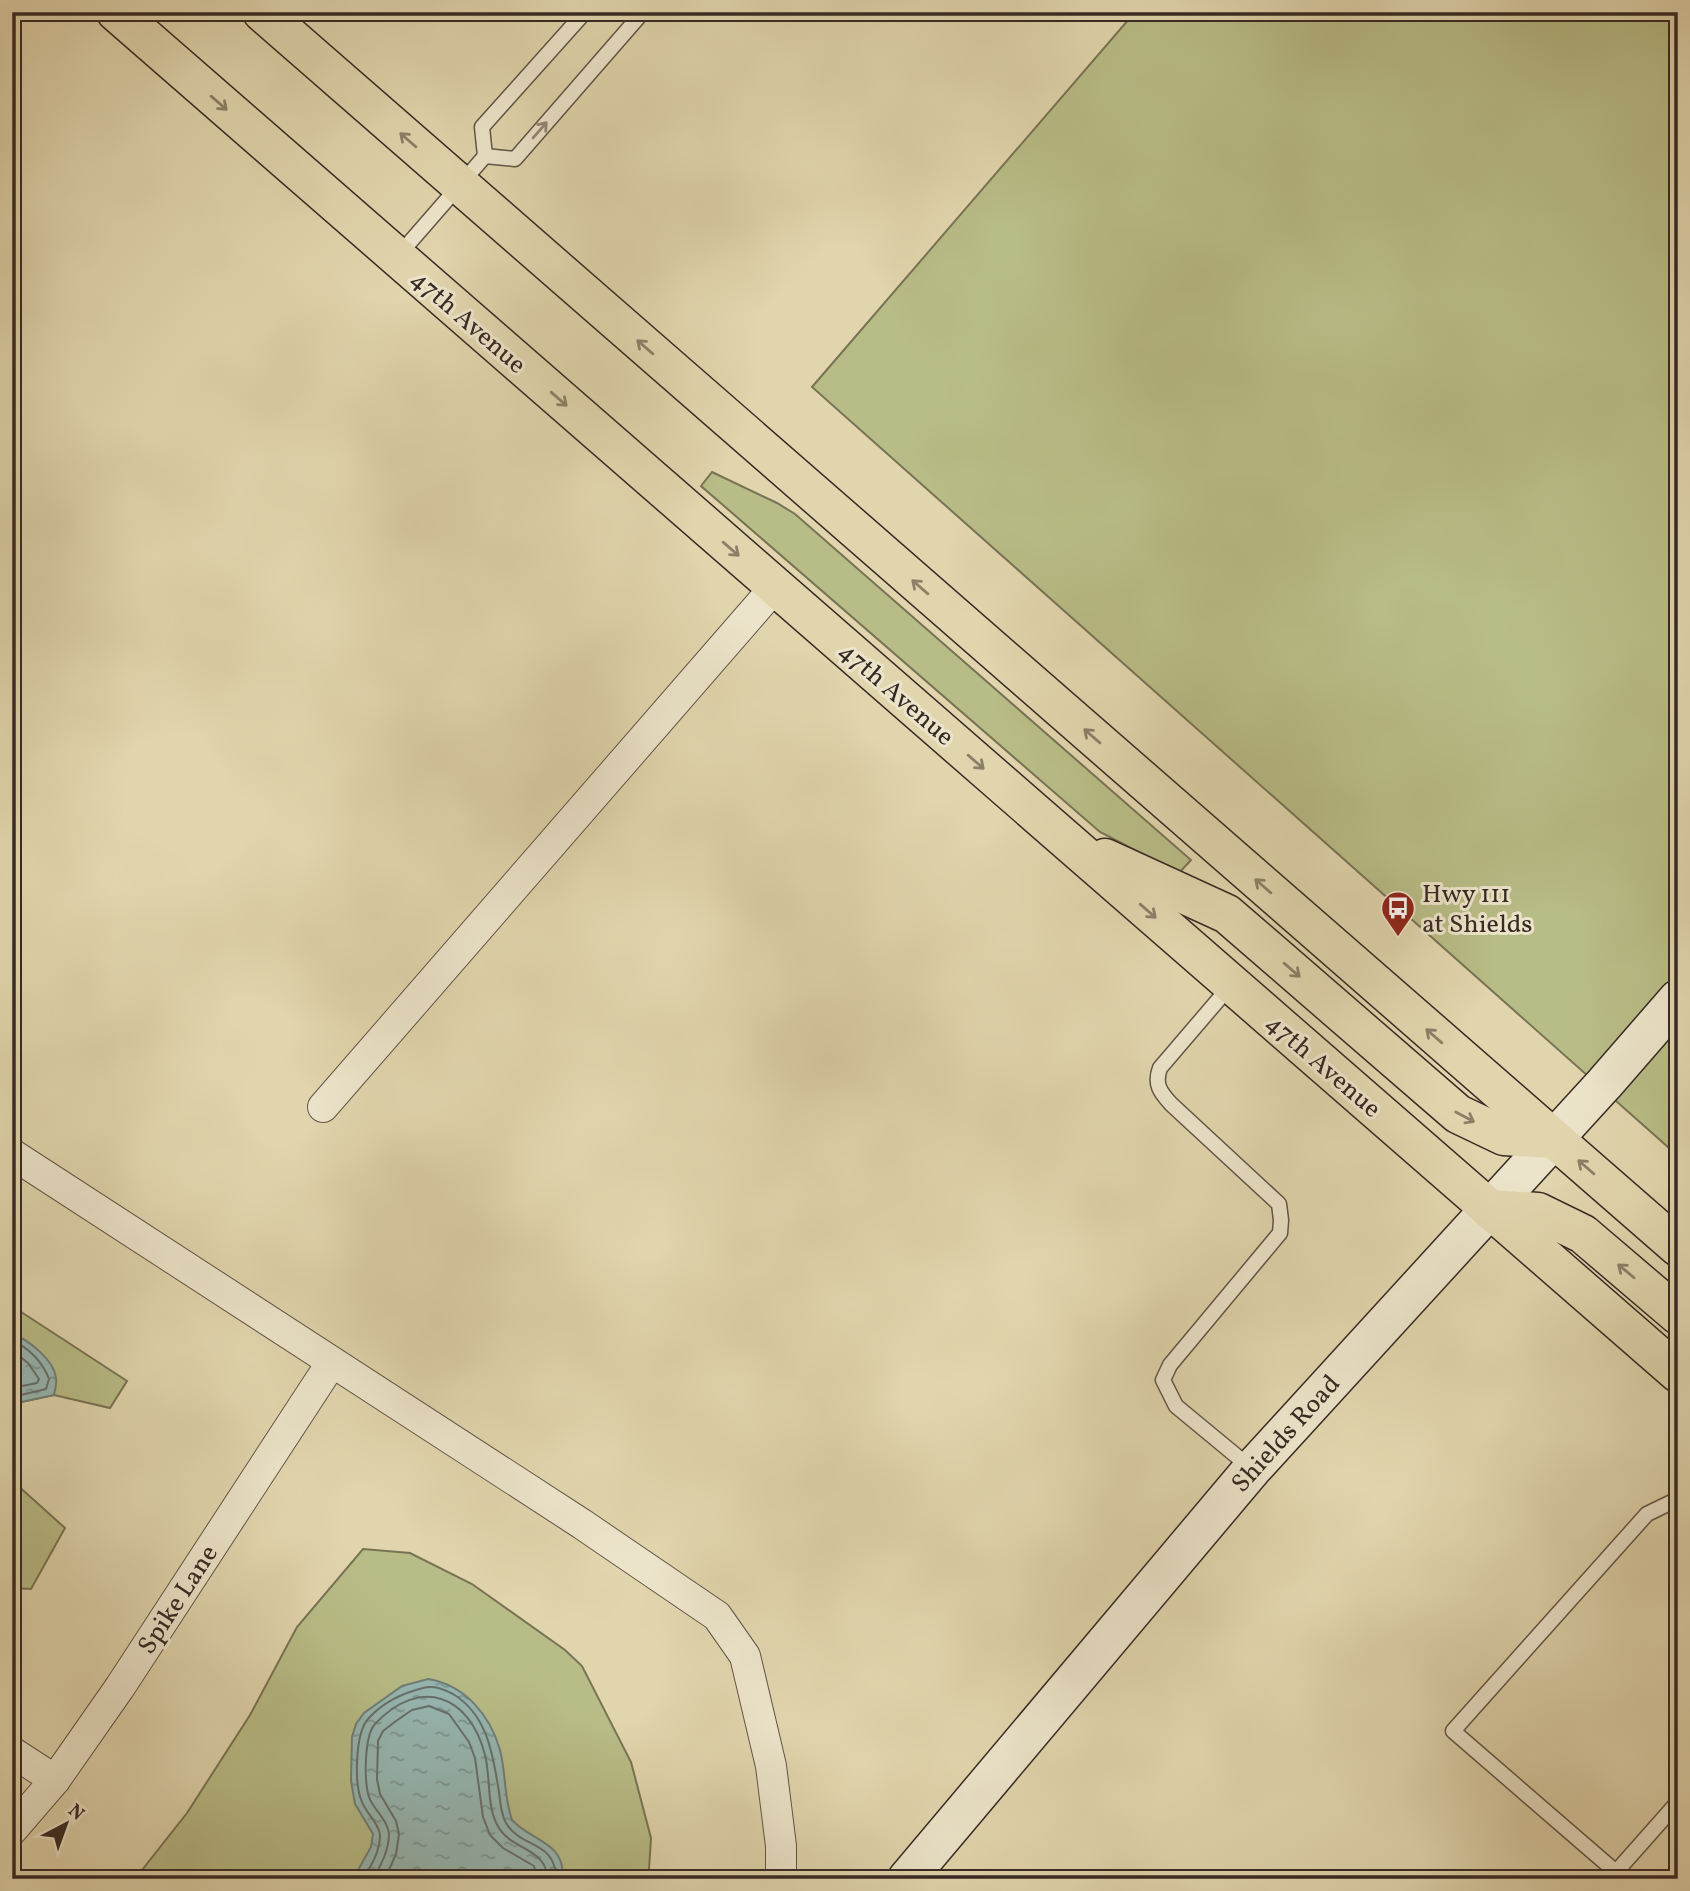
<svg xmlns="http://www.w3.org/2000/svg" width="1690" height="1891" viewBox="0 0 1690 1891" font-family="Vollkorn,serif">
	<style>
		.green { fill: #b8bc86; stroke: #787355; stroke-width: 2 }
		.water { fill: url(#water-ripples); stroke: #707f79; stroke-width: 2 }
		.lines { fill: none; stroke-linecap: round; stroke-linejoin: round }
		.shore { stroke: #66706b; stroke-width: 2 }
		.lane-casing { stroke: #625546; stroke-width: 17 }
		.street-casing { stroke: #625546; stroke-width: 32 }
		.secondary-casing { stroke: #372a24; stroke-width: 41 }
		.primary-casing { stroke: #372a24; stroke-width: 41 }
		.lane { stroke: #ece4ca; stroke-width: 14 }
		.street { stroke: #ece4ca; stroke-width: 30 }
		.secondary { stroke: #ece4ca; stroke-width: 38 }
		.primary { stroke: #e1d5ad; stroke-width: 38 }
		.oneway { stroke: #8c8068 }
		.oneway2 { stroke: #928777 }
		.labels { text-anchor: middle; stroke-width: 6; stroke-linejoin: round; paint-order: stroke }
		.street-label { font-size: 26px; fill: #372a24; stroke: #ece4ca }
		.poi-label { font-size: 26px; fill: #372a24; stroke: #ece4ca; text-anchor: start }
	</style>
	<defs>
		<pattern id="water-ripples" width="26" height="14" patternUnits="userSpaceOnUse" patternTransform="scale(1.75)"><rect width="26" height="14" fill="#96b7b2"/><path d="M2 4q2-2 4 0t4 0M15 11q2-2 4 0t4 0" fill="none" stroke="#7b9591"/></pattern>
	</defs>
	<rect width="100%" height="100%" fill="#e1d5ad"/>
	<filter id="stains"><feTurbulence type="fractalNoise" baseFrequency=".00286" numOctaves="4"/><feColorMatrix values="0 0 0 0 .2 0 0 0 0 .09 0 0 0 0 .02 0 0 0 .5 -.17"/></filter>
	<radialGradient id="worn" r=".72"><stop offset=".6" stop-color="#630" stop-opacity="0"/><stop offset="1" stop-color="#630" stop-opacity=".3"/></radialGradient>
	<g class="green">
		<path d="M1135,12H1678V1156L812,387Z"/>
		<path d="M712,472L777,503L795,514L1191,860L1179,873L1100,832L701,486Z"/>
		<path d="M12,1306L127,1381L110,1408L54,1395L12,1404Z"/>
		<path d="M12,1474L16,1484L65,1528L31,1589L12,1588Z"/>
		<path d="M363,1549L410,1553L472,1584L565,1650L582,1666L631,1762L651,1838L649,1869L643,1879H135L187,1813L250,1715L297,1627Z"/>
	</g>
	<g class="water">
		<path d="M12,1334C28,1339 54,1360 56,1378C57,1383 55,1390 54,1395L12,1404Z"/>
		<path d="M428,1679C465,1685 490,1715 500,1750C506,1773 504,1798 512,1820C532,1842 565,1841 563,1879H353L371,1847L373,1834L355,1804L351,1781L352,1737L356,1724L364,1713L402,1686Z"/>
	</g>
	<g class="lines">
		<g class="shore">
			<path d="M12,1341C29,1347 43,1363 49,1379L46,1389L12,1397"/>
			<path d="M12,1350L28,1363L39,1379L37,1383L12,1388"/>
			<path d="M362,1879C371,1867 380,1850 380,1835C379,1823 366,1813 362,1802C354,1784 355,1734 368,1719C382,1703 403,1693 423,1688C434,1685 443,1689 453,1694C488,1715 493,1756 499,1792C500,1802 501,1814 506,1823C521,1849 556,1840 556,1879"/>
			<path d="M373,1879C381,1865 389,1850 389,1834C388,1820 373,1809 369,1797C364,1781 364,1736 375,1724C420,1676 470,1695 485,1755C491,1778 486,1808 499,1828C512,1850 548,1849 547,1879"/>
			<path d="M385,1879L396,1854L399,1834L396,1821L380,1794L377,1779L378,1741L383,1731L396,1721L412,1710L429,1706L449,1714L469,1742L475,1758L483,1817L490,1835L503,1848L534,1866L537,1879"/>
		</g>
		<g class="lane-casing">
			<g id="lane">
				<path d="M485,156L515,159L643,12"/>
				<path d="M397,257L485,156L482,127L585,12"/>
				<path d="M1231,985L1160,1068C1154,1084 1160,1092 1171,1104L1279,1204L1281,1220L1280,1233L1170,1365L1163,1380L1176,1406L1251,1468"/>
				<path d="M1678,1499L1647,1514L1453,1731L1616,1872L1678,1802"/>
			</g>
		</g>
		<g class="street-casing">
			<g id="street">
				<path d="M323,1107L775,587"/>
				<path d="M12,1154L582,1524L717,1616L745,1656L771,1766L781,1846V1879"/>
				<path d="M12,1752L55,1780"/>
				<path d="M12,1830L55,1780L120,1687L332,1362"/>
			</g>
		</g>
		<g class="secondary-casing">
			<path id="secondary" d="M907,1879L1252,1469L1605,1083L1678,999"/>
		</g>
		<g class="primary-casing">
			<g id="primary">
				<path d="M116,12L1678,1373"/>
				<path d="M262,12L1678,1247"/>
				<path d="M1105,858L1227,914L1458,1114L1504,1136L1553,1139"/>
				<path d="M1489,1209L1538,1212L1583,1234L1678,1315"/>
			</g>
		</g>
		<use href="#lane" class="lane"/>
		<use href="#street" class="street"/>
		<use href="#secondary" class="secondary"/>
		<use href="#primary" class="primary"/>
	</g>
	<defs><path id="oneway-shaft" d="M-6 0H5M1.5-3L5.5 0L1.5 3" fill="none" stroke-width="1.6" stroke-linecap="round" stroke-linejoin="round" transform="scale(1.75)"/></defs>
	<g class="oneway">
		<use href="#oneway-shaft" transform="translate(219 103) rotate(41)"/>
		<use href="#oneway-shaft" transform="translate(408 140) rotate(-139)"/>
		<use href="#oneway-shaft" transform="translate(645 347) rotate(-139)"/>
		<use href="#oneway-shaft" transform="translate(559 399) rotate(41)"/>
		<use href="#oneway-shaft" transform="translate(731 549) rotate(41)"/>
		<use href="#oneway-shaft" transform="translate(920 587) rotate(-139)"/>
		<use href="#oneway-shaft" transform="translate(1092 736) rotate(-139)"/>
		<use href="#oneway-shaft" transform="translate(976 762) rotate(41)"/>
		<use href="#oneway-shaft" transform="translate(1263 886) rotate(-139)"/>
		<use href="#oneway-shaft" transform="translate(1148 911) rotate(41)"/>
		<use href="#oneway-shaft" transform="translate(1292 970) rotate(41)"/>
		<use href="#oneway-shaft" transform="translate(1434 1036) rotate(-139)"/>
		<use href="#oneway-shaft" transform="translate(1465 1117) rotate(28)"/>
		<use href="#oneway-shaft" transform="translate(1586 1167) rotate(-139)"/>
		<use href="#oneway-shaft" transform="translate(1626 1271) rotate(-140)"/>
	</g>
	<use class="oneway2" href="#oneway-shaft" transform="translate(540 130) rotate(-49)"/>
	<defs>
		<g id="bus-pin" transform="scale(1.75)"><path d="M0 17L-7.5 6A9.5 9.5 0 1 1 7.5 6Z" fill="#8f2418" stroke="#ece4ca"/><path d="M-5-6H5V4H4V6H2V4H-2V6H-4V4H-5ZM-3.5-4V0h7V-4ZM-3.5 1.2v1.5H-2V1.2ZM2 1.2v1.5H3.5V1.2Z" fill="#fff"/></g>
	</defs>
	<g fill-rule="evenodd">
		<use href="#bus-pin" x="1398" y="908"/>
	</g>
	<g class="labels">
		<g class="street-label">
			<text transform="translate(469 321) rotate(41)" y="9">47th Avenue</text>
			<text transform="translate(897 693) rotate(41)" y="9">47th Avenue</text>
			<text transform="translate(1324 1065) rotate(41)" y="9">47th Avenue</text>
			<text transform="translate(1285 1433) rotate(-48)" y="9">Shields Road</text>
			<text transform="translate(177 1599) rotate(-57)" y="9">Spike Lane</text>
		</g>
		<g class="poi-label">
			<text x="1422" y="902">Hwy 111<tspan x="1422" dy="30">at Shields</tspan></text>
		</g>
	</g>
	<rect width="1690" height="1891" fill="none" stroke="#e1d5ad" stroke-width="42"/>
	<rect x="14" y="14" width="1662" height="1863" fill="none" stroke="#372a24" stroke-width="3.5"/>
	<rect x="21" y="21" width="1648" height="1849" fill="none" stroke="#372a24" stroke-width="2"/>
	<g transform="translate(66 1824) rotate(41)" stroke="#ece4ca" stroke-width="5" paint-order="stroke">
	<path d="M0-5L12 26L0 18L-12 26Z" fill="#372a24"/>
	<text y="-10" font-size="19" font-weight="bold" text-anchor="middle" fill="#372a24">N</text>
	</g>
	<rect width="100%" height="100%" filter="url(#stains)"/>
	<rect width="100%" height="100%" fill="url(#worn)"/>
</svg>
